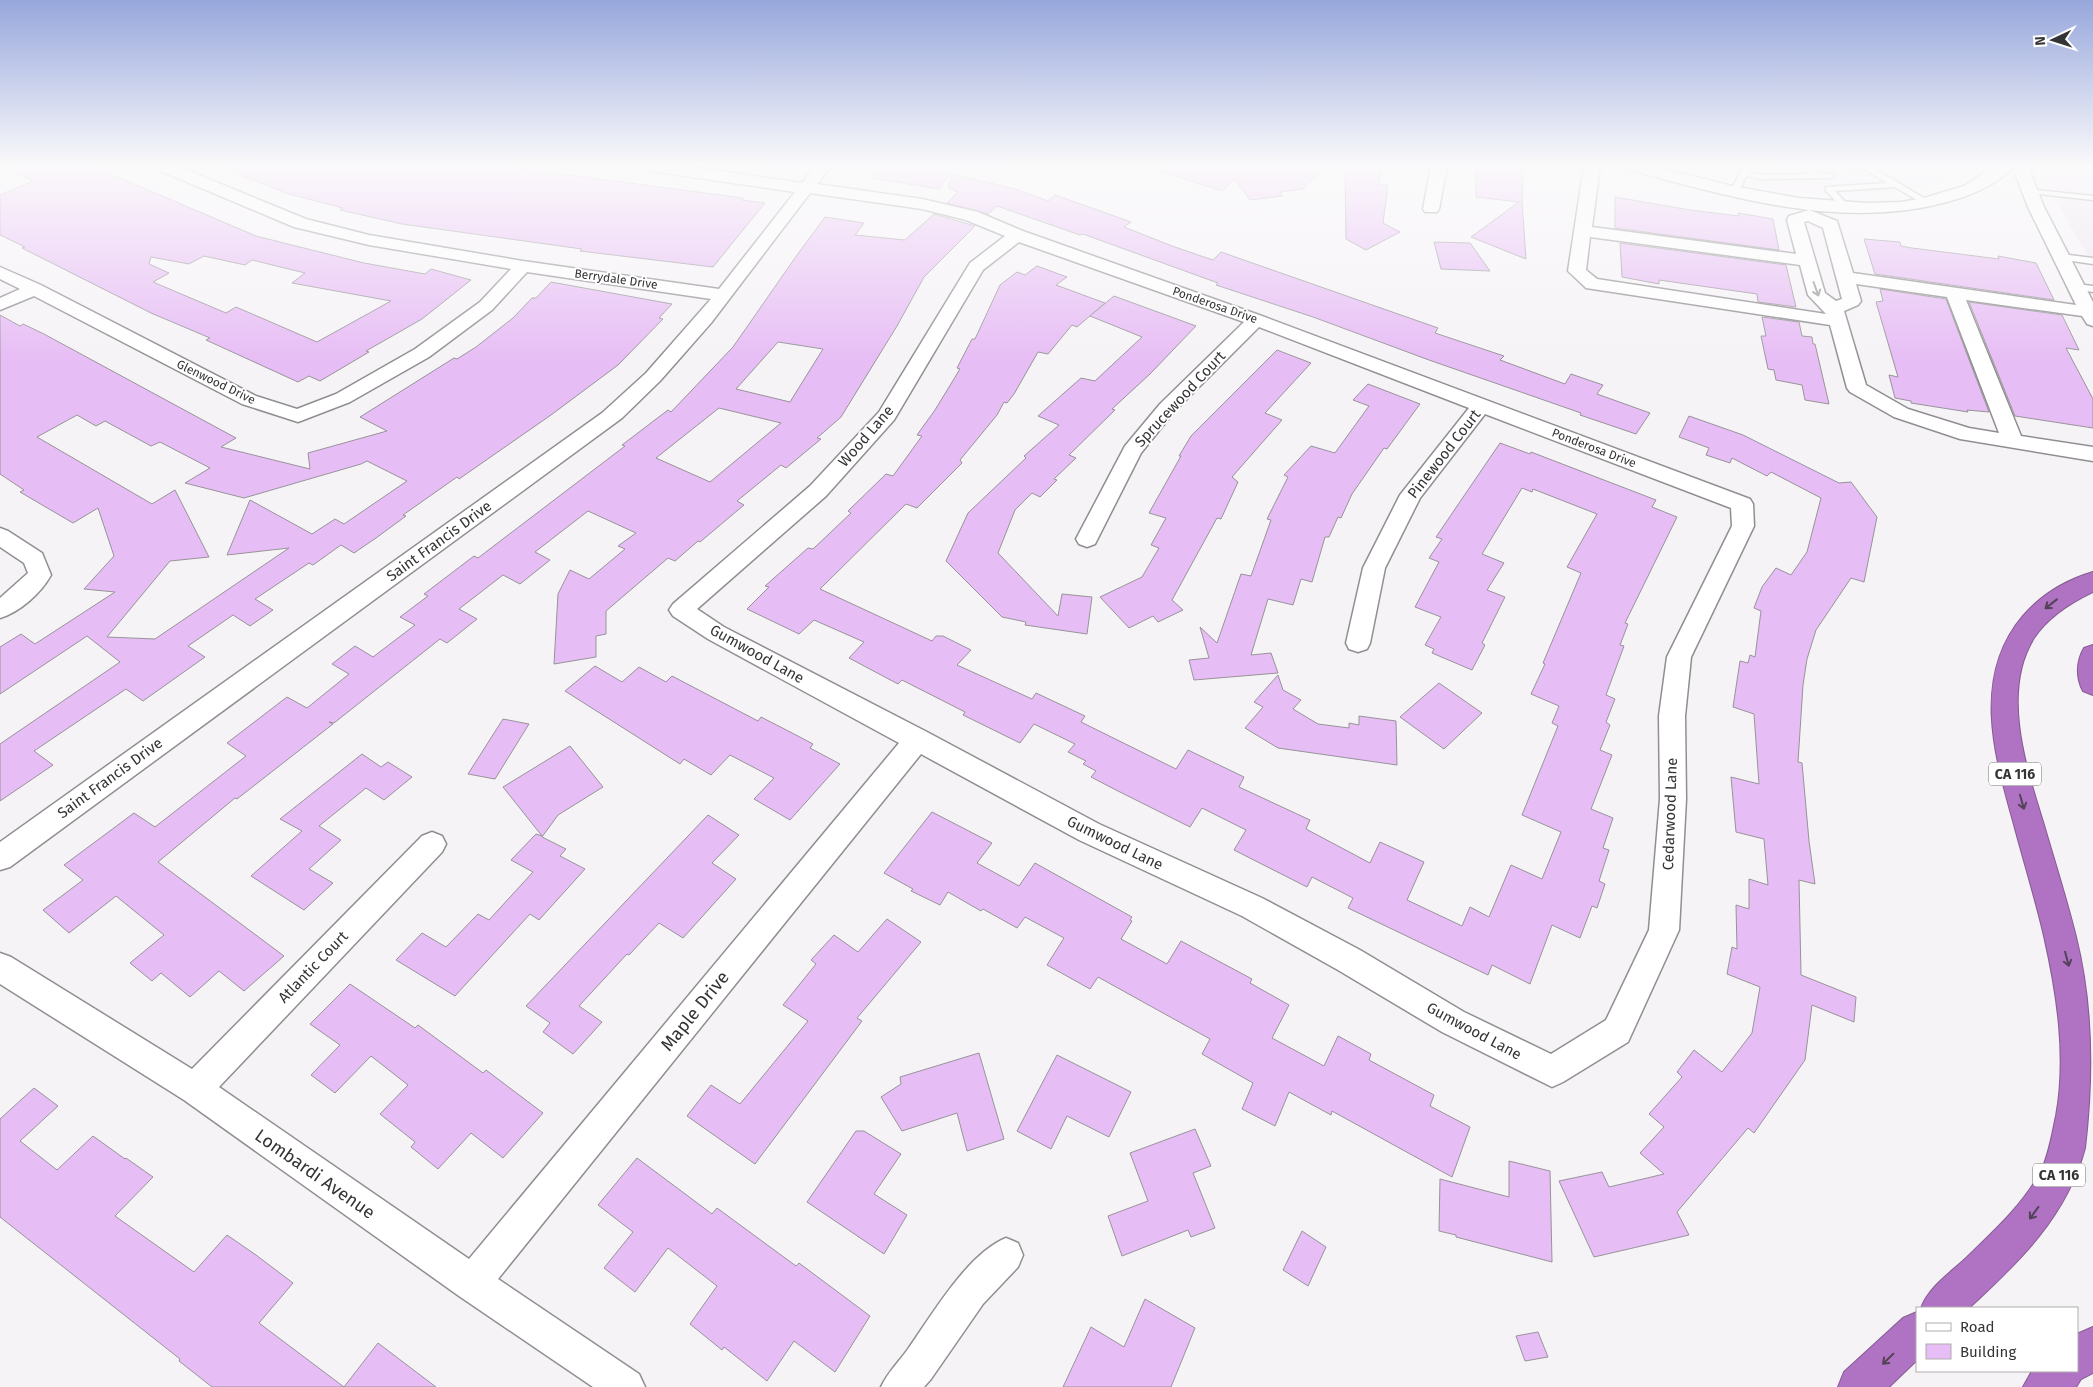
<svg xmlns="http://www.w3.org/2000/svg" width="2093" height="1387" viewBox="0 0 2093 1387" font-family="'Fira Sans',sans-serif">
	<style>
		.built { fill: #ede5f0 }
		.building { fill: #e7bdf5; stroke: #979499; fill-rule: evenodd }
		.lines { fill: none; stroke-linecap: round; stroke-linejoin: round }
		.service-casing { stroke: #918e92; stroke-width: 3 }
		.minor-casing { stroke: #918e92; stroke-width: 3 }
		.motorway-casing { stroke: #855c91; stroke-width: 2 }
		.service { fill: #fff; fill-rule: evenodd }
		.minor { fill: #fff; fill-rule: evenodd }
		.motorway { fill: #b072c3; fill-rule: evenodd }
		.oneway { stroke: #9a999a }
		.oneway2 { stroke: #534358 }
		.labels { text-anchor: middle; stroke-width: 4; stroke-linejoin: round; paint-order: stroke }
		.far-street-label { font-size: 12px; fill: #343335; stroke: #fff }
		.shield { fill: #fff; stroke: #717072; stroke-width: 1 }
		.shield-label { font-size: 14px; font-weight: bold; fill: #343335 }
		.street-label { font-size: 15px; fill: #343335; stroke: #fff }
		.near-street-label { font-size: 18px; fill: #343335; stroke: #fff }
	</style>
	<rect width="100%" height="100%" fill="#f6f3f7"/>
	<g class="built">
		<path d="M1758,166H1964L1938,182L1917,188L1895,192L1839,195L1779,191L1750,186Z"/>
		<path d="M2050,166H2093V265L2040,173Z"/>
	</g>
	<g class="building">
		<path d="M2,166H92L256,236L364,263L425,274L431,269L471,280L422,319L366,351L369,352L320,381L309,376L298,382L206,340L210,338L151,313L22,248L25,247L0,235V195L33,181ZM204,256L245,265L252,260L305,273L292,283L391,301L317,342L236,307L226,313L153,282L169,273L149,264L151,257L189,264Z"/>
		<path d="M222,166H501L743,198L742,200L765,203L713,267L580,251L582,249L402,224L340,210L343,208L289,194L222,168Z"/>
		<path d="M874,166H931L953,170L939,189L873,178Z"/>
		<path d="M1160,166H1325L1303,189L1280,192L1283,196L1250,200L1235,179L1222,191L1159,171Z"/>
		<path d="M1345,166H1383L1378,184L1388,185L1383,223L1400,232L1366,250L1346,239Z"/>
		<path d="M1476,166H1523L1522,202L1526,259L1471,237L1519,202L1476,197Z"/>
		<path d="M952,174L1015,189L1048,201L1055,195L1089,207L1131,222L1124,227L1172,246L1213,260L1221,252L1438,328L1435,333L1504,356L1500,360L1565,384L1571,374L1603,385L1597,394L1650,413L1636,434L1580,415L1581,413L1429,360L1313,317L1216,285L1218,283L1083,234L1080,235L997,206L988,214L947,203L958,192L948,188Z"/>
		<path d="M1615,197L1690,210L1739,216L1738,213L1773,219L1779,250L1615,228Z"/>
		<path d="M934,214L975,226L924,277L897,326L841,417L817,438L821,439L786,468L781,465L737,501L744,505L700,542L698,541L675,561L668,558L606,611V634L596,636V657L554,664L558,594L570,570L589,579L625,549L618,546L636,533L588,511L535,552L550,560L520,584L503,575L459,609L477,619L447,643L440,639L334,723L329,722L333,724L237,799L235,798L158,862L284,956L244,991L219,971L190,997L161,973L152,981L130,963L164,935L116,896L69,933L43,910L83,880L64,865L134,813L155,827L246,756L227,743L287,697L307,708L349,674L332,664L355,646L373,657L415,625L400,617L428,596L424,594L474,556L478,558L625,446L622,445L668,410L671,412L733,347L797,255L825,217L864,223L855,235L905,240ZM778,342L823,349L790,402L736,389ZM719,408L781,423L710,482L656,458Z"/>
		<path d="M1864,239L1900,242L1901,246L1912,248L1999,259L1998,256L2036,263L2054,300L1875,274Z"/>
		<path d="M1434,242L1470,243L1490,271L1441,269Z"/>
		<path d="M1620,243L1786,265L1796,307L1758,302L1757,294L1659,280V284L1622,277Z"/>
		<path d="M1037,266L1067,277L1056,285L1105,303L1077,327L1072,325L1048,354L1038,352L1014,394L1007,403L1004,402L997,415L960,460L962,463L917,508L906,504L820,589L932,641L936,636H943L971,650L957,665L1032,699L1036,693L1085,716L1081,722L1176,769L1188,750L1244,777L1239,787L1310,820L1306,829L1370,863L1380,842L1424,862L1407,900L1462,926L1470,907L1489,917L1511,865L1542,879L1561,832L1522,815L1558,726L1552,723L1559,706L1531,694L1545,664L1543,663L1581,573L1567,567L1597,514L1533,489L1532,492L1522,488L1482,554L1504,563L1487,590L1505,597L1482,643L1485,645L1472,670L1432,653L1434,649L1425,645L1441,617L1415,607L1439,562L1429,558L1442,539L1436,537L1500,443L1530,454L1531,452L1656,500L1652,507L1677,517L1625,623L1628,624L1620,645L1624,646L1606,695L1615,699L1606,722L1610,725L1600,750L1612,755L1591,809L1613,818L1603,848L1609,850L1599,881L1605,884L1597,908L1592,906L1580,938L1552,925L1530,984L1492,965L1488,975L1348,908L1353,898L1312,877L1307,887L1234,850L1246,830L1202,808L1190,827L1114,789L1091,777L1096,771L1083,764L1086,761L1068,752L1075,744L1034,724L1020,743L963,715L965,712L902,680L898,684L849,658L864,642L814,620L799,634L747,609L769,587L765,586L808,548L813,549L851,513L848,511L886,474L893,476L922,436L917,435L935,410L960,369L957,368L972,339H975L1000,285L1017,272L1025,275Z"/>
		<path d="M551,282L672,304L659,318L663,319L618,365L551,415L459,479L457,477L403,515L406,516L376,538L354,553L341,545L313,565L309,563L255,599L273,610L250,626L233,615L188,646L205,657L143,701L126,689L34,751L53,765L0,801V744L120,662L87,636L0,694V647L21,634L35,644L115,592L84,589L114,556L98,508L73,523L20,492L24,490L0,474V315L20,326L23,324L44,334L236,438L221,447L310,469L308,453L387,431L360,417L454,358L457,359L476,347L513,318L532,298H536ZM77,415L96,426L105,421L151,446L160,442L210,468L185,483L244,498L361,464L367,461L407,481L344,524L335,519L312,534L250,500L227,555L289,548L155,639L107,637L170,561L209,557L175,490L152,504L37,437Z"/>
		<path d="M1880,289L1946,299L1989,412L1967,410L1968,412L1911,403V401L1895,398L1889,375L1898,377L1876,302L1883,301Z"/>
		<path d="M1114,296L1196,326L1150,374L1112,409L1115,410L1069,455L1076,458L1054,479L1057,480L1040,497L1032,493L1015,510L998,553L1058,616L1062,594L1092,597L1087,634L1025,625L1026,622L1002,617L946,561L968,513L1026,458L1024,456L1059,425L1038,416L1081,378L1095,381L1142,337L1090,316Z"/>
		<path d="M1969,302L2062,315L2079,350L2066,348L2093,399V428L2015,416Z"/>
		<path d="M1762,317L1799,322L1802,336L1812,337L1813,344H1815L1829,404L1805,400L1802,385L1776,380L1774,370L1768,369L1761,336H1766Z"/>
		<path d="M1277,350L1311,363L1265,413L1282,420L1232,477L1238,482L1221,519L1217,518L1172,600L1183,610L1158,622L1153,616L1129,628L1100,597L1142,577L1159,548L1151,545L1166,518L1149,513L1181,456H1179L1191,436Z"/>
		<path d="M1368,384L1420,404L1387,449L1384,448L1352,494L1341,518L1338,517L1329,537H1325L1312,582L1301,579L1293,605L1268,599L1251,655L1271,653L1278,673L1194,680L1189,660L1209,658L1200,627L1217,643L1241,574L1251,576L1271,520L1267,519L1288,477L1284,475L1311,446L1335,453L1369,406L1353,400Z"/>
		<path d="M1689,416L1743,435L1839,483L1851,482L1877,517L1864,582L1851,578L1816,630L1807,659L1803,685L1798,762L1802,763L1809,841L1815,884L1799,880L1801,975L1856,997L1854,1022L1812,1005L1805,1060L1754,1133L1748,1128L1677,1212L1689,1235L1594,1257L1559,1181L1602,1172L1609,1187L1664,1174L1640,1153L1664,1127L1649,1114L1682,1077L1677,1072L1694,1050L1722,1072L1752,1033L1760,987L1727,974L1732,947L1737,949L1736,905L1749,909V879L1768,885L1764,839L1736,832L1731,777L1759,784L1754,714L1733,707L1740,661L1748,663L1750,655L1755,657L1761,611L1754,608L1762,587L1776,568L1791,575L1807,552L1821,498L1771,472L1767,476L1732,458L1730,463L1706,455L1709,448L1679,437Z"/>
		<path d="M595,666L622,682L639,667L666,682L672,676L758,721L761,717L796,735L813,744L810,748L840,764L790,820L754,799L774,778L730,755L711,775L684,759L680,764L565,691Z"/>
		<path d="M1278,675L1283,690L1301,700L1293,709L1318,724L1349,728V723L1359,725V716L1396,721L1397,765L1278,748L1245,728L1263,707L1254,702Z"/>
		<path d="M1439,683L1482,713L1444,749L1400,717Z"/>
		<path d="M503,719L529,724L495,779L468,774Z"/>
		<path d="M570,746L603,787L558,815L542,837L566,849L560,856L585,869L539,920L530,914L455,996L396,960L422,933L446,947L478,914L489,920L533,872L511,860L536,834L542,836L503,787Z"/>
		<path d="M362,754L381,767L388,762L412,777L384,800L366,788L319,826L341,840L309,869L333,883L304,910L251,876L302,831L280,819Z"/>
		<path d="M932,812L992,843L977,863L1019,886L1035,863L1132,917L1130,920L1132,921L1121,939L1167,964L1181,941L1252,979L1250,983L1289,1005L1272,1038L1324,1066L1338,1036L1371,1054L1369,1060L1434,1095L1430,1106L1470,1127L1452,1177L1332,1111L1331,1115L1289,1092L1275,1126L1242,1109L1253,1083L1202,1054L1210,1039L1098,977L1090,989L1047,965L1064,938L1025,917L1017,928L983,909L981,911L948,892L940,905L911,891L913,889L884,873Z"/>
		<path d="M708,815L739,835L712,863L736,879L683,938L659,923L629,955L627,954L579,1006L602,1022L573,1054L543,1032L550,1023L526,1006Z"/>
		<path d="M887,919L921,942L857,1018L862,1021L755,1164L687,1116L711,1085L740,1104L808,1021L783,1005L816,964L811,960L834,935L858,952Z"/>
		<path d="M350,984L415,1028L418,1025L483,1073L486,1070L543,1113L503,1158L471,1133L438,1169L411,1147L415,1142L380,1114L408,1085L371,1056L335,1093L311,1075L340,1045L310,1024Z"/>
		<path d="M979,1053L1004,1139L967,1151L957,1113L902,1131L881,1097L901,1084L900,1077Z"/>
		<path d="M1057,1055L1131,1092L1109,1137L1067,1116L1051,1149L1017,1131Z"/>
		<path d="M34,1088L58,1106L20,1141L57,1170L93,1136L125,1159L126,1158L153,1177L115,1216L194,1272L227,1235L256,1255L293,1283L259,1323L344,1387H212L179,1361L180,1359L0,1217V1119Z"/>
		<path d="M1195,1129L1211,1166L1193,1173L1215,1228L1191,1237L1188,1230L1122,1256L1108,1216L1148,1201L1130,1153Z"/>
		<path d="M856,1131H864L901,1154L874,1194L907,1215L884,1254L807,1202Z"/>
		<path d="M637,1158L712,1214L717,1208L796,1266L799,1263L870,1316L835,1372L794,1341L767,1381L724,1347L722,1350L690,1324L717,1286L668,1248L635,1292L604,1268L633,1232L598,1205Z"/>
		<path d="M1509,1161L1550,1171L1552,1262L1456,1237V1235L1439,1231L1440,1179L1509,1197Z"/>
		<path d="M1302,1231L1326,1247L1308,1286L1283,1270Z"/>
		<path d="M1145,1299L1195,1328L1171,1387H1063L1091,1327L1124,1347Z"/>
		<path d="M1538,1332L1548,1357L1525,1361L1516,1336Z"/>
		<path d="M378,1343L436,1387H344Z"/>
	</g>
	<g class="lines">
		<g class="service-casing">
			<g id="service">
				<path d="M1743,166H1751L1748,172L1761,175L1810,174L1805,168L1806,166H1826V170H1816L1819,174H1831L1835,176L1831,178L1761,179L1746,176L1737,195H1731L1730,193Z"/>
				<path d="M1847,166H1870L1929,201L1922,203L1895,187L1835,191L1849,206L1842,208L1826,191V187L1887,183L1861,167L1851,169Z"/>
				<path d="M1967,166H1983L2000,172L1996,174Z"/>
				<path d="M2027,189L2093,196V200L2030,193L2026,191Z"/>
				<path d="M2061,254L2093,258V264L2058,259V255Z"/>
				<path d="M2076,284L2093,286V292L2073,289L2072,287Z"/>
			</g>
		</g>
		<g class="minor-casing">
			<g id="minor">
				<path d="M154,166H177L306,219L369,235L523,261L719,289L795,192L650,171L644,169L642,166H685L802,183L815,166H831L817,184L922,199L978,212L1023,231L1262,316L1750,499L1753,504L1754,526L1691,657L1685,716L1686,799L1679,930L1628,1042L1563,1082L1552,1087L1442,1032L1338,970L1242,916L1079,840L921,754L498,1279L639,1374L645,1387H593L459,1296L184,1100L0,984V953L11,957L192,1069L422,836L432,832L442,836L446,844L442,852L219,1087L469,1259L899,743L708,639L673,616L669,610L673,604L810,486L879,412L970,263L1005,236L966,220L922,209L810,193L711,323L660,381L622,418L10,867L0,870V842L602,413L646,373L711,299L527,272L492,310L429,357L350,402L298,422L242,404L34,296L0,310V298L20,289L0,279V267L41,285L256,396L297,409L336,394L415,349L480,302L511,269L369,245L294,227L156,169ZM1019,242L1244,322L1160,404L1125,446L1076,539L1079,544L1087,547L1095,544L1141,453L1174,412L1259,327L1469,408L1400,495L1363,568L1346,643L1349,649L1358,652L1367,649L1370,643L1385,568L1420,498L1485,414L1731,508L1732,526L1667,657L1659,716L1660,799L1649,930L1606,1020L1551,1054L1464,1012L1360,950L1262,898L1099,824L927,732L724,627L697,609L826,496L894,420L983,270Z"/>
				<path d="M1431,166H1447L1439,209L1437,212H1425L1423,209Z"/>
				<path d="M1584,166H1600L1592,227L1796,254L1787,220L1789,216L1809,210L1837,221L1853,273L2076,305L2028,207L2013,168C1994,186 1968,197 1943,203C1839,230 1727,196 1626,169L1624,166H1652L1732,186L1799,198L1867,203L1901,202L1924,198L1964,186L1995,166H2028L2044,207L2093,302V326L2087,324L2082,316L1966,300L2021,436L2093,447V461L1960,439L1894,417L1850,392L1847,388L1830,325L1586,288L1568,271ZM1808,221L1823,228L1842,299L1836,301L1825,293L1804,222ZM1590,237L1800,265L1808,295L1826,314L1597,279L1586,270ZM1856,284L1947,297L1999,433L1969,428L1908,409L1866,385L1844,311L1858,305L1861,301Z"/>
				<path d="M0,528L8,531L42,553L51,575C41,593 20,612 0,618V598L28,573L24,563L0,547Z"/>
				<path d="M1006,1238L1018,1243L1023,1255L1018,1267L983,1304L931,1379L924,1387H881C888,1372 898,1363 908,1349C932,1315 967,1254 1006,1238Z"/>
			</g>
		</g>
		<g class="motorway-casing">
			<g id="motorway">
				<path d="M2093,572V592C2070,603 2048,617 2034,638C2000,692 2027,770 2044,825C2055,863 2067,900 2076,937C2093,1005 2093,1080 2085,1148C2067,1216 2019,1262 1969,1308H1921C1929,1287 1949,1274 1965,1259C1992,1233 2022,1206 2040,1173C2049,1156 2052,1134 2056,1116C2067,1057 2057,993 2044,936C2035,897 2023,859 2013,821C1994,754 1972,676 2023,616C2041,595 2066,580 2093,572Z"/>
				<path d="M2093,645V695L2083,691C2076,678 2076,662 2084,648Z"/>
				<path d="M1917,1312V1360L1889,1387H1838L1844,1372L1903,1318Z"/>
				<path d="M2093,1327V1373L2081,1379L2076,1387H2023L2032,1371H2077V1334Z"/>
			</g>
		</g>
		<use href="#service" class="service"/>
		<use href="#minor" class="minor"/>
		<use href="#motorway" class="motorway"/>
	</g>
	<defs><path id="oneway-shaft" d="M-6 0H5M1.5-3L5.5 0L1.5 3" fill="none" stroke-width="1.6" stroke-linecap="round" stroke-linejoin="round" transform="scale(1.25)"/></defs>
	<use class="oneway" href="#oneway-shaft" transform="translate(1816 289) rotate(70)"/>
	<g class="oneway2">
		<use href="#oneway-shaft" transform="translate(2051 604) rotate(142)"/>
		<use href="#oneway-shaft" transform="translate(2022 802) rotate(74)"/>
		<use href="#oneway-shaft" transform="translate(2067 959) rotate(75)"/>
		<use href="#oneway-shaft" transform="translate(2034 1213) rotate(126)"/>
		<use href="#oneway-shaft" transform="translate(1888 1359) rotate(136)"/>
	</g>
	<linearGradient id="sky" x2="0" y2="1"><stop stop-color="#97a7dc"/><stop offset="0.46" stop-color="#fbfafb"/><stop offset="1" stop-color="#fbfafb" stop-opacity="0"/></linearGradient>
	<rect width="2093" height="361" fill="url(#sky)"/>
	<g class="labels">
		<g class="far-street-label">
			<text transform="translate(616 279) rotate(8)" y="4">Berrydale Drive</text>
			<text transform="translate(1215 305) rotate(19)" y="4">Ponderosa Drive</text>
			<text transform="translate(216 382) rotate(26)" y="4">Glenwood Drive</text>
			<text transform="translate(1594 448) rotate(21)" y="4">Ponderosa Drive</text>
		</g>
		<g class="shield">
			<rect x="1989" y="762.5" width="52" height="23" rx="4"/>
			<rect x="2033" y="1163.5" width="52" height="23" rx="4"/>
		</g>
		<g class="shield-label">
			<text x="2015" y="779">CA 116</text>
			<text x="2059" y="1180">CA 116</text>
		</g>
		<g class="street-label">
			<text transform="translate(1180 399) rotate(-47)" y="5">Sprucewood Court</text>
			<text transform="translate(866 436) rotate(-49)" y="5">Wood Lane</text>
			<text transform="translate(1444 454) rotate(-52)" y="5">Pinewood Court</text>
			<text transform="translate(439 541) rotate(-36)" y="5">Saint Francis Drive</text>
			<text transform="translate(757 654) rotate(29)" y="5">Gumwood Lane</text>
			<text transform="translate(110 778) rotate(-36)" y="5">Saint Francis Drive</text>
			<text transform="translate(1670 814) rotate(-88)" y="5">Cedarwood Lane</text>
			<text transform="translate(1115 843) rotate(26)" y="5">Gumwood Lane</text>
			<text transform="translate(313 967) rotate(-46)" y="5">Atlantic Court</text>
			<text transform="translate(1474 1031) rotate(28)" y="5">Gumwood Lane</text>
		</g>
		<g class="near-street-label">
			<text transform="translate(695 1011) rotate(-51)" y="6">Maple Drive</text>
			<text transform="translate(315 1174) rotate(35)" y="6">Lombardi Avenue</text>
		</g>
	</g>
	<rect x="1916" y="1307" width="162" height="65" fill="#ffffff" stroke="#aeadae"/>
	<rect x="1926" y="1323" width="25" height="8" fill="#ffffff" stroke="#aeadae"/>
	<text x="1960" y="1332" font-size="15" fill="#343335">Road</text>
	<rect x="1926" y="1344" width="25" height="15" fill="#e7bdf5" stroke="#aeadae"/>
	<text x="1960" y="1357" font-size="15" fill="#343335">Building</text>
	<g transform="translate(2053 40) rotate(266)" stroke="#ffffff" stroke-width="4" paint-order="stroke">
	<path d="M0-4L9 19L0 12L-9 19Z" fill="#343335"/>
	<text y="-8" font-size="14" font-weight="bold" text-anchor="middle" fill="#343335">N</text>
	</g>
</svg>
